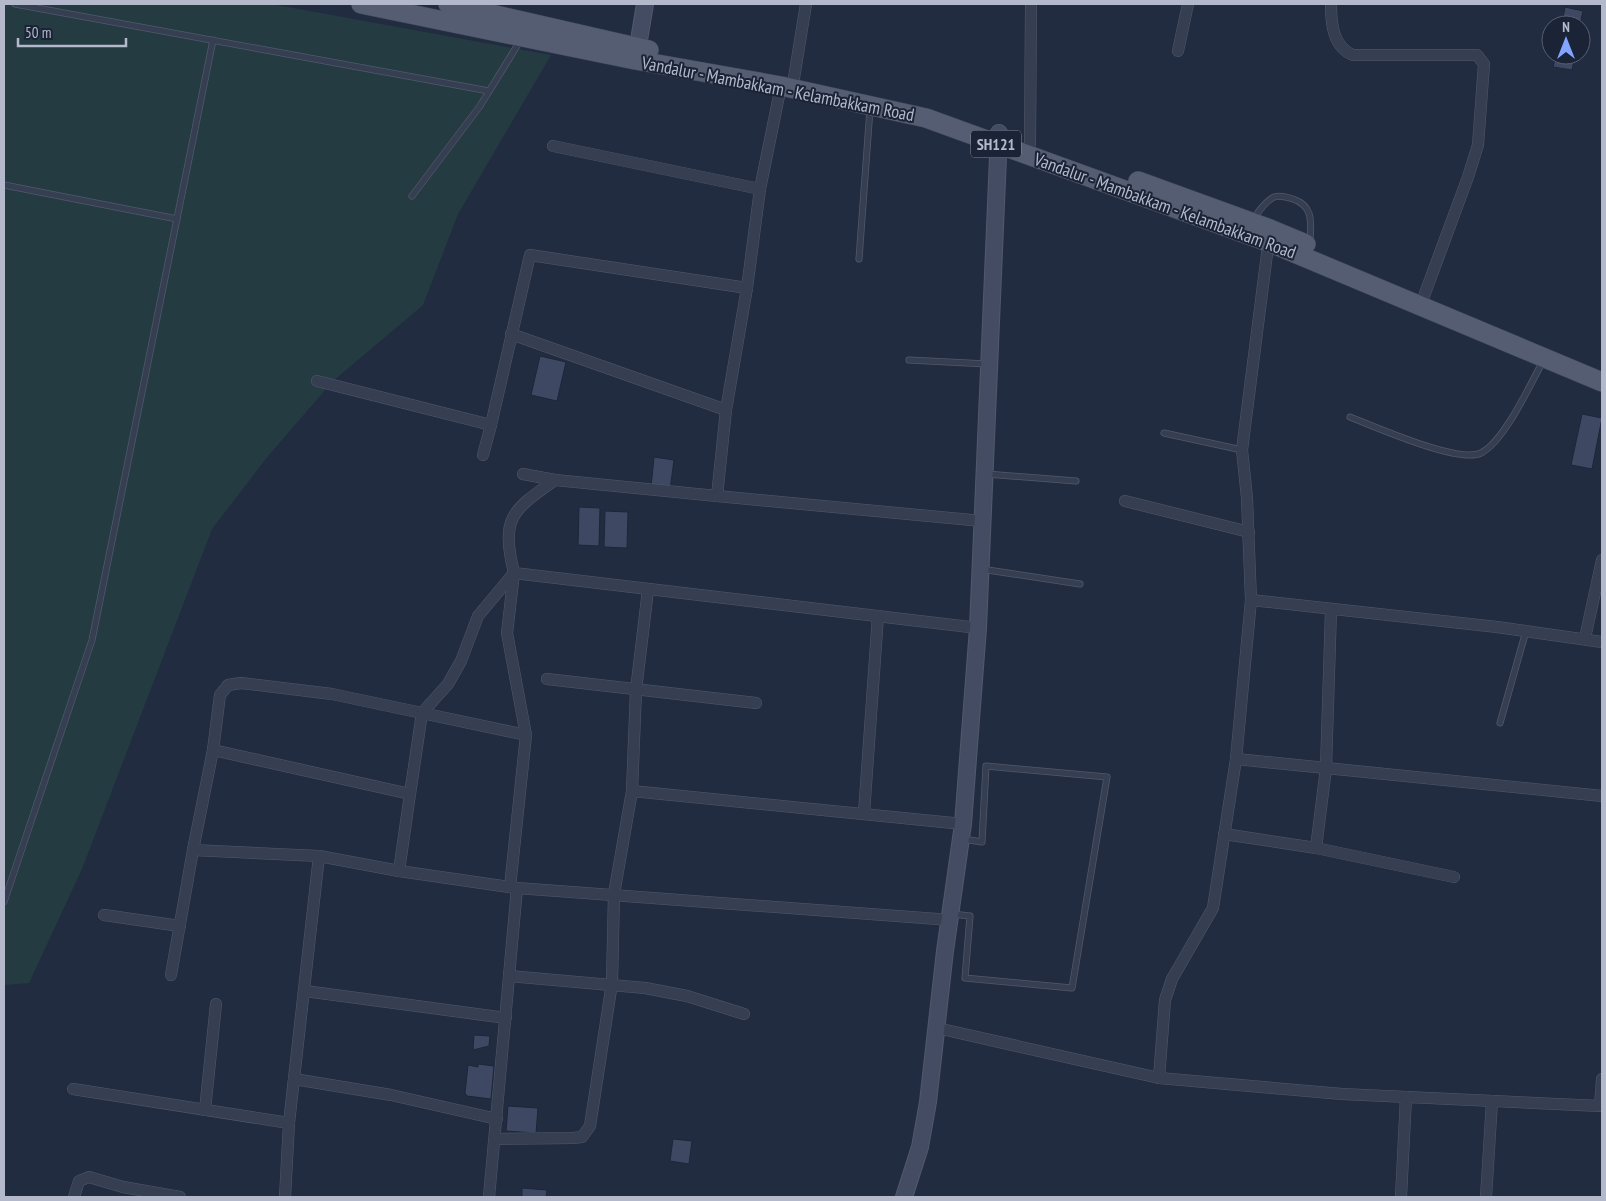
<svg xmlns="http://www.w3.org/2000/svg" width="1606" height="1201" viewBox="0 0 1606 1201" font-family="'PT Sans Narrow',sans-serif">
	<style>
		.green { fill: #243b42 }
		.building { fill: #3e4862; stroke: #1d2538 }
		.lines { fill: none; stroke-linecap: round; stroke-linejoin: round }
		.lane-casing { stroke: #51596b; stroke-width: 7 }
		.street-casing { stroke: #51596b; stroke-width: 12 }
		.secondary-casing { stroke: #51596b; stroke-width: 18 }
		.primary-casing { stroke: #40475a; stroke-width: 20 }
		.lane { stroke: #363e51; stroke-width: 5.5 }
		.street { stroke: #363e51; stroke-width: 11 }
		.secondary { stroke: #444c64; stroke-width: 16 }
		.primary { stroke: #545d71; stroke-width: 19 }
		.labels { text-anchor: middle; stroke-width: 4; stroke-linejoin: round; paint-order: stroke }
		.shield { fill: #1b2336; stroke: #858c9e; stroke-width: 1 }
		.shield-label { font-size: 16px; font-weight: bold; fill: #b3b9cb }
		.street-label { font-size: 18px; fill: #b3b9cb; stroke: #1b2336 }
	</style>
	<rect width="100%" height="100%" fill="#222c41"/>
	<path class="green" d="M4,4H271L551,55L458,214L423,305L333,381L268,456L212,529L82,869L29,983L4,985Z"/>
	<g class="building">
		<path d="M1565,7L1583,11L1580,25H1562Z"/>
		<path d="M1556,55H1575L1572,70L1553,67Z"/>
		<path d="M540,356L566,362L557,401L531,395Z"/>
		<path d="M1582,414L1602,418L1592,469L1571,465Z"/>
		<path d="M654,457L674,460L670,490L651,487Z"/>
		<path d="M579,507L600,508L599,546L578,545Z"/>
		<path d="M605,511L628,512L627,548L604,547Z"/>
		<path d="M474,1035L490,1036L489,1046L473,1050Z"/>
		<path d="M478,1064L494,1066L491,1099L467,1096L465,1093L468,1065L478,1067Z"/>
		<path d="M508,1106L538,1108L536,1133L506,1131Z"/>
		<path d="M673,1139L692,1141L689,1164L670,1161Z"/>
		<path d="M522,1188L547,1190L546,1197H522Z"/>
	</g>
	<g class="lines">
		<g class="lane-casing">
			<g id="lane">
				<path d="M15,4L489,91"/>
				<path d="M4,185L177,219"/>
				<path d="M412,196L480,106L520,41"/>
				<path d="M1252,220C1258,213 1265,201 1274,197C1280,195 1287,197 1293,199C1314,206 1311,223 1310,242"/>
				<path d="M859,259L870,109"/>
				<path d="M909,360L987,364"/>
				<path d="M1350,417C1376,427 1459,464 1481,453C1504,442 1531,383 1543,361"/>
				<path d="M1164,433L1242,450"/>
				<path d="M986,474L1076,481"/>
				<path d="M981,569L1080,584"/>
				<path d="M1500,723L1526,631"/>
				<path d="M4,902L92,640L213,40"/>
				<path d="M952,914L970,916L965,978L1072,988L1107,777L986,766L982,842L963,839"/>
			</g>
		</g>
		<g class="street-casing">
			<g id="street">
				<path d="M1331,4C1331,24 1333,47 1353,55H1477L1484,64L1478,145L1468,177L1424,296"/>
				<path d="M1178,51L1188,4"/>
				<path d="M794,78L806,4"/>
				<path d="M553,146L760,189"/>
				<path d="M1028,155L1030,143L1031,4"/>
				<path d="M511,334L726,410"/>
				<path d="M317,381L491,425L530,255L747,288"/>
				<path d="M483,455L491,425"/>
				<path d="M523,474L555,480L717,496L726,410L747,288L760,189L781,86"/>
				<path d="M555,480C511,511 501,518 514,573L978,628"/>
				<path d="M717,496L982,521"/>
				<path d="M1125,501L1249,532"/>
				<path d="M1251,600L1497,627L1602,642"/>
				<path d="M1331,610L1326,768L1602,796"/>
				<path d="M1585,638L1602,560"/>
				<path d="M547,679L756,703"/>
				<path d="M213,750L220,695L228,685L241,683L332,694L526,735"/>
				<path d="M1236,759L1326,768L1316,848"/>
				<path d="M632,791L963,824"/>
				<path d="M864,813L878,616"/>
				<path d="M1224,834L1316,848L1454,877"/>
				<path d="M319,856L193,850L213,750L410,794L422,713L448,684L461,661L478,616L514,573L507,633L526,735L510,887"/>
				<path d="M399,871L410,794"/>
				<path d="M104,915L180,926"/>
				<path d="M171,975L193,850"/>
				<path d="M509,976L645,988L687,996L744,1014"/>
				<path d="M305,991L506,1018"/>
				<path d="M937,1028L1159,1078L1342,1094L1600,1106L1602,1079"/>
				<path d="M1159,1078L1165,1000L1172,979L1213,908L1236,759L1251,600L1247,498L1242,450L1269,238"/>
				<path d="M294,1079L391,1095L497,1119"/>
				<path d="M73,1089L289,1123"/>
				<path d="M205,1110L216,1004"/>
				<path d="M495,1139L573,1138L582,1137L590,1126L612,983L614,894L632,791L636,690L648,590"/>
				<path d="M74,1197L79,1181L89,1177L123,1187L180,1197"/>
				<path d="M285,1197L289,1123L319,856L399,871L516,888"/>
				<path d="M489,1197L517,888L951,920"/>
				<path d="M1401,1197L1406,1097"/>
				<path d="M1486,1197L1492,1101"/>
			</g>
		</g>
		<g class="secondary-casing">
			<g id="secondary">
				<path d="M636,58L645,4"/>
				<path d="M904,1197L920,1147L928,1102L945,951L963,824L978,628L999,133"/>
			</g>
		</g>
		<g class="primary-casing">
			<g id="primary">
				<path d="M361,4L635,60L781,86L926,118L1268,242L1602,382"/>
				<path d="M448,4L649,50"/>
				<path d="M1138,181L1270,229L1306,244"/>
			</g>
		</g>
		<use href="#lane" class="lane"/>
		<use href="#street" class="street"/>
		<use href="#secondary" class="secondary"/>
		<use href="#primary" class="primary"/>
	</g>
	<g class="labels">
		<rect class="shield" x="971" y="130.5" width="50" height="27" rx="4"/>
		<g class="shield-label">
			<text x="996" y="150">SH121</text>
		</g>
		<g class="street-label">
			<text transform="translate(778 89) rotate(11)" y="6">Vandalur - Mambakkam - Kelambakkam Road</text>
			<text transform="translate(1165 206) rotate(20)" y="6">Vandalur - Mambakkam - Kelambakkam Road</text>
		</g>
	</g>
	<rect width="1606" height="1201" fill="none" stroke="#b3b9cb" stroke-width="10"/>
	<g transform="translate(1566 40)"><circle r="24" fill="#1b2336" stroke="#585f72"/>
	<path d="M0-4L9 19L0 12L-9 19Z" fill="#84a5ff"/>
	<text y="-8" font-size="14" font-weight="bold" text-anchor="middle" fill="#b3b9cb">N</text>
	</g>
	<path d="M18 38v8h108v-8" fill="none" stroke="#b3b9cb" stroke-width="2.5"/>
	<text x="25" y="38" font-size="15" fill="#b3b9cb" stroke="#1b2336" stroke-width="4" paint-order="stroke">50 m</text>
</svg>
